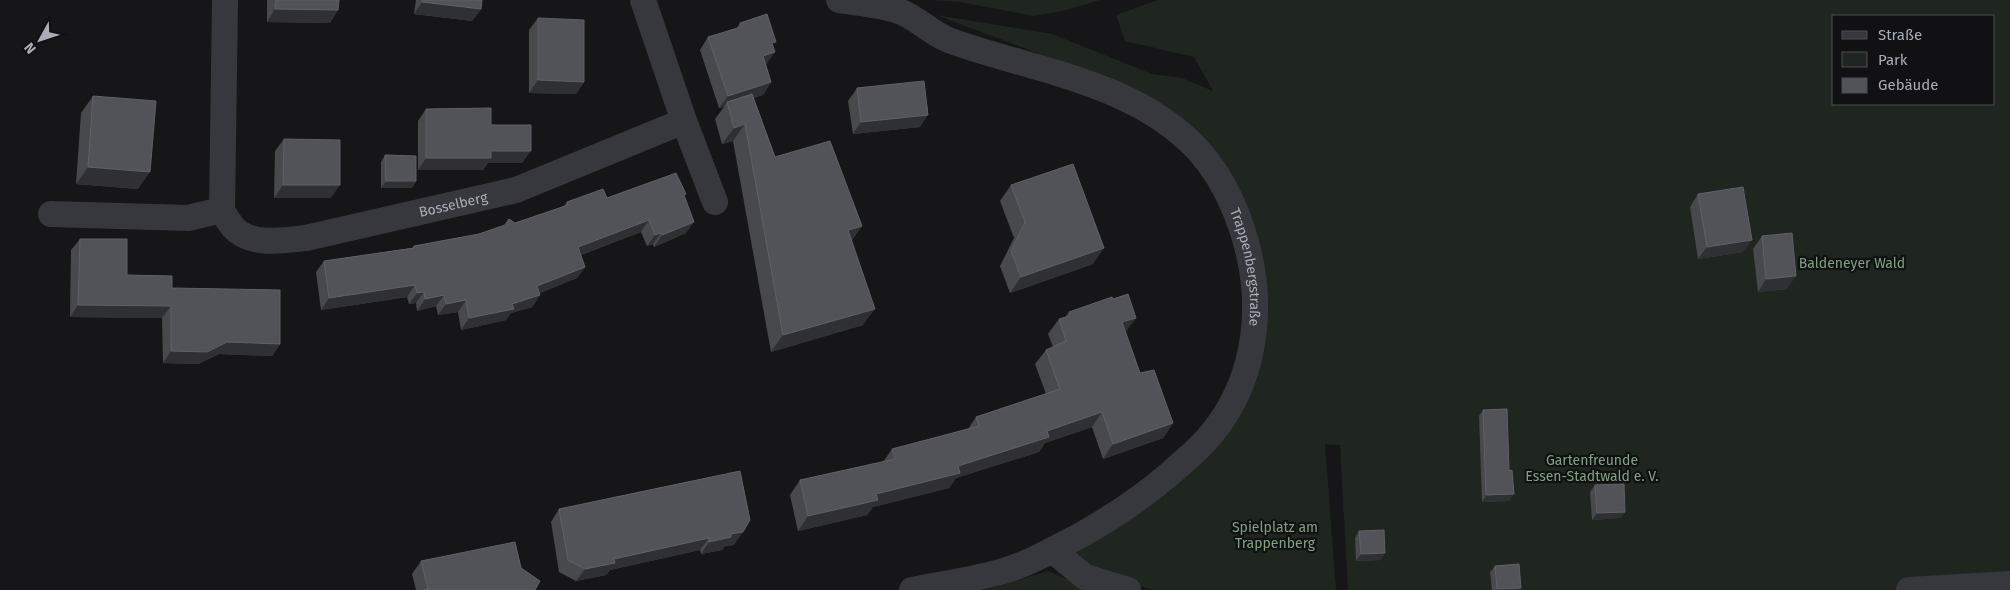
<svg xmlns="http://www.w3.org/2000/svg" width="2010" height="590" viewBox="0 0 2010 590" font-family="'Fira Sans',sans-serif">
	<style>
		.green { fill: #1e261f; fill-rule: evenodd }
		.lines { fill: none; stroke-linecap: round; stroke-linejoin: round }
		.minor { stroke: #37383d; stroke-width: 26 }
		.wall { fill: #47494d }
		.shaded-wall { fill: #2f3033 }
		.building { fill: #525359; stroke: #5f6168 }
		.labels { text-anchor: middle; stroke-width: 4.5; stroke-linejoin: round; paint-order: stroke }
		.street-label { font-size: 14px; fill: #a8adb8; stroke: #111113 }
		.park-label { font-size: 14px; fill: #7fa381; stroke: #111113 }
	</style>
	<rect width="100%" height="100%" fill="#161618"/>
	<g class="green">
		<path d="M932,0H1100L1063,11L1033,16L960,2Z"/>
		<path d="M1158,0H2010V590H1348L1340,445L1325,444L1336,590H1153L1088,572L1063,551L1158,494L1252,368L1231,189L1085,71L936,15L1052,34L1152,74L1182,78L1213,91L1194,57L1125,41L1116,15ZM1834,16H1994V104H1834Z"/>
		<path d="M1048,571L1093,590H984Z"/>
	</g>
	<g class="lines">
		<g class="minor">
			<path id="s1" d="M225,0L222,210C225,216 229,222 233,227C249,246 283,241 306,238L516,190L684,121"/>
			<path d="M643,0L684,121L715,202"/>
			<path id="s2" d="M839,0C857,3 886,5 901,12C919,19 933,35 951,41C1035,71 1135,82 1198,150C1230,185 1249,238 1254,284C1259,337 1247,390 1213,432C1201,448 1186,459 1172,472C1144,496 1113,517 1081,535C1056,548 1027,565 1000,572C971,580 941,584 912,590"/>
			<path d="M51,214L188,218L222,210"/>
			<path d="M1052,550L1085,577L1128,590"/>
			<path d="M1909,590L2010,584"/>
		</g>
	</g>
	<g class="wall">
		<path d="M267,0H339L338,10L330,23L267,22Z"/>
		<path d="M416,0H482L481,9L472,21L414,14Z"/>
		<path d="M538,18L584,82L576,94L529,93V30Z"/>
		<path d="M740,23L773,46L766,65L771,82L763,95L753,98L775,157L862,226L852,240L863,325L771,352L733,141L722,144L715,119L724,107L719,108L700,50L708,37L736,29Z"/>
		<path d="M857,88L920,127L853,134L848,101Z"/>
		<path d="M93,96L138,189L76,184L81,113Z"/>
		<path d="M426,109L491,125L522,163H488L483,170H418V121Z"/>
		<path d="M284,139L331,198H274L275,151Z"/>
		<path d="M385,155L416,181L412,188H381V162Z"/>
		<path d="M1011,185L1093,264L1010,293L1000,266L1014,238L1000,201Z"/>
		<path d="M1698,194L1743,252L1698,259L1690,207Z"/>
		<path d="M685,196L686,233L654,247L653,244L647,246L641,232L581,255L585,267L577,278L539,293L540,295L532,307L511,313L506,320L461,330L458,312L438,315L436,306L417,311L416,303L409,304L407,297L321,310L316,272L324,261L412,248L414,246L479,234L504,226L509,219L515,223L563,207L567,202L607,198Z"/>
		<path d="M1762,236L1787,289L1758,292L1753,249Z"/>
		<path d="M80,239L127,275L172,288L280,344L272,356L219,354L198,364L163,363L162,318L70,317L71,250Z"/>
		<path d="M1069,312L1125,332L1140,373L1173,423L1163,438L1103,459L1092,427L1045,443L1039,452L956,478L949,488L873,507L867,515L798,531L790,495L800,480L883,462L892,449L968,429L976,417L1046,394L1035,364L1046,350L1053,347L1048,334L1059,319L1065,317Z"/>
		<path d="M1483,410L1509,501L1482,502L1479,416Z"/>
		<path d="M740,471L734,545L725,546L722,550L701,554L700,550L610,570L606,575L576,581L559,572L551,522L559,509Z"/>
		<path d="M1595,485L1625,512L1620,518L1592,520L1590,492Z"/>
		<path d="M1359,531L1381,560L1356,561L1355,538Z"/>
		<path d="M421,561L521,568L535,590H416L412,574Z"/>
		<path d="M1495,566L1521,588L1520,590H1492L1490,572Z"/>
	</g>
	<g class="shaded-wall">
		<path d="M422,2L481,9L472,21L414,14Z"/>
		<path d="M275,9L338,10L330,23L267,22Z"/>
		<path d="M775,52L766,65L754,69L763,56Z"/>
		<path d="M538,80L584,82L576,94L529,93Z"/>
		<path d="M771,82L763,95L728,105L727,102L724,107L719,108L728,96Z"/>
		<path d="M928,115L920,127L853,134L861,122Z"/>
		<path d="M745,124L733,141L722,144L734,128Z"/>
		<path d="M491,151H531L522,163H488L483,170H418L426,158Z"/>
		<path d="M88,167L150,172L138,189L76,184Z"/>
		<path d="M386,181H416L412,188H381Z"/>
		<path d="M283,185H340L331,198H274Z"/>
		<path d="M649,220L641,232L570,259L578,247Z"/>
		<path d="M694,222L686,233L654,247L662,235Z"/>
		<path d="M862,226L850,242L848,230Z"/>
		<path d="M661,233L653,244L647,246L655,235Z"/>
		<path d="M1752,240L1743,252L1698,259L1707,247Z"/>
		<path d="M1104,248L1093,264L1010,293L1021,277Z"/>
		<path d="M585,267L577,278L529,298L537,286Z"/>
		<path d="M1796,276L1787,289L1758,292L1766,279Z"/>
		<path d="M415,285L407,297L321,310L329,298Z"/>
		<path d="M424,292L416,303L409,304L417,293Z"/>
		<path d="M444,295L436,306L417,311L425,299Z"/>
		<path d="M540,295L532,307L511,313L506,320L461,330L469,318Z"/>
		<path d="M466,300L458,312L438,315L446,304Z"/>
		<path d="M78,305L171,306L162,318L70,317Z"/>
		<path d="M875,309L863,325L771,352L783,335Z"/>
		<path d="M1136,318L1126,332L1122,322Z"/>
		<path d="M227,342L280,344L272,356L219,354L198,364L163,363L171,351Z"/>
		<path d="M1102,412L1092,427L1045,443L1039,452L956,478L949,488L873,507L867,515L798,531L808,516L958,466L1047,431Z"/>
		<path d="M1173,423L1163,438L1103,459L1113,444Z"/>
		<path d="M1514,494L1509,501L1482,502L1486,495Z"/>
		<path d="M1625,512L1620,518L1592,520L1597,513Z"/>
		<path d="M743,532L734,545L725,546L722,550L701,554L709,542L731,534Z"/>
		<path d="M709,538L700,550L610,570L606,575L576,581L585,569L614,559Z"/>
		<path d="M1385,553L1381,560L1356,561L1361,554Z"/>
		<path d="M1521,588L1520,590H1496L1497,589Z"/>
	</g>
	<g class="building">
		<path d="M276,0H339L338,10L275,9Z"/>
		<path d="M423,0H482L481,9L422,2Z"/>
		<path d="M767,14L776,42L772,43L775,52L763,56L771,82L728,96L708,37L741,27L740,23Z"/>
		<path d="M538,18L584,20V82L538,80Z"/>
		<path d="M924,81L928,115L861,122L857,88Z"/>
		<path d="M752,94L775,157L830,141L862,226L848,230L875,309L783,335L745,124L734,128L727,102Z"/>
		<path d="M93,96L156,101L150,172L88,167Z"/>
		<path d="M491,108V125H531V151H491V158H426V109Z"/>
		<path d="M284,139L340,140V185H283Z"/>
		<path d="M385,155L416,156V181H386Z"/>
		<path d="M1073,164L1104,248L1021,277L1011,251L1025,222L1011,185Z"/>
		<path d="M676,173L686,194L684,195L694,222L662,235L661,233L655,235L649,220L578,247L585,267L537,286L540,295L512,304L514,309L469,318L466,300L446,304L444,295L425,299L424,292L417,293L415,285L329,298L324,261L414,248V246L479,234L505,225L509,219L515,223L568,205L567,202L603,189L607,198Z"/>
		<path d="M1743,187L1752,240L1707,247L1698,194Z"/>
		<path d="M1792,233L1796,276L1766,279L1762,236Z"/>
		<path d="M80,239H127V275L172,276V288L280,290V344L227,342L207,352L171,351V306L78,305Z"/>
		<path d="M1128,294L1136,318L1122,322L1140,373L1154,370L1173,423L1113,444L1102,412L1047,431L1049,437L958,466L960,473L876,494L878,500L808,516L800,480L895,459L892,449L979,426L976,417L1060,389L1046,350L1066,341L1059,319L1070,316L1069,312L1112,297L1113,299Z"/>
		<path d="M1507,409L1509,471L1512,470L1514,494L1486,495L1483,410Z"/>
		<path d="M740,471L750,520L743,532L731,534V537L709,542V538L614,559L615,563L585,569L568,560L559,509Z"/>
		<path d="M1624,484L1625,512L1597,513L1595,485Z"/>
		<path d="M1384,530L1385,553L1361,554L1359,531Z"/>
		<path d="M515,542L521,568L540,581L535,590H424L428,589L421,561Z"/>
		<path d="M1519,564L1521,588L1497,589L1495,566Z"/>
	</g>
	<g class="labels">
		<g class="street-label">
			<text dy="5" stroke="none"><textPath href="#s1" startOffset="458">Bosselberg</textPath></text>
			<text dy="5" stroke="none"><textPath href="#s2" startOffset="524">Trappenbergstraße</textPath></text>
		</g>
		<g class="park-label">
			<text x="1852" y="268">Baldeneyer Wald</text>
			<text x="1592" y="465">Gartenfreunde<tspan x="1592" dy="16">Essen-Stadtwald e. V.</tspan></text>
			<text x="1275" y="532">Spielplatz am<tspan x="1275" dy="16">Trappenberg</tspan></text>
		</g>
	</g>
	<rect x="1832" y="15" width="162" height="90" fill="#111113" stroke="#4d4f55"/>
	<rect x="1842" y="31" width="25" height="8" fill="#37383d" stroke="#4d4f55"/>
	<text x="1878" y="40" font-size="15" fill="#a8adb8">Straße</text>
	<rect x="1842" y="52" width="25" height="15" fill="#1e261f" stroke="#4d4f55"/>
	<text x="1878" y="65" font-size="15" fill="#a8adb8">Park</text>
	<rect x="1842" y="78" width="25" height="15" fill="#525359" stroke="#4d4f55"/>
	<text x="1878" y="90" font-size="15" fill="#a8adb8">Gebäude</text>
	<g transform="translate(40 40) rotate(230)" stroke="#111113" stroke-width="4" paint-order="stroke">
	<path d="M0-4L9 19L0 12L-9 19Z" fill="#a8adb8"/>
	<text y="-8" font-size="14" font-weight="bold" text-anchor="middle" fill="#a8adb8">N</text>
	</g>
</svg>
